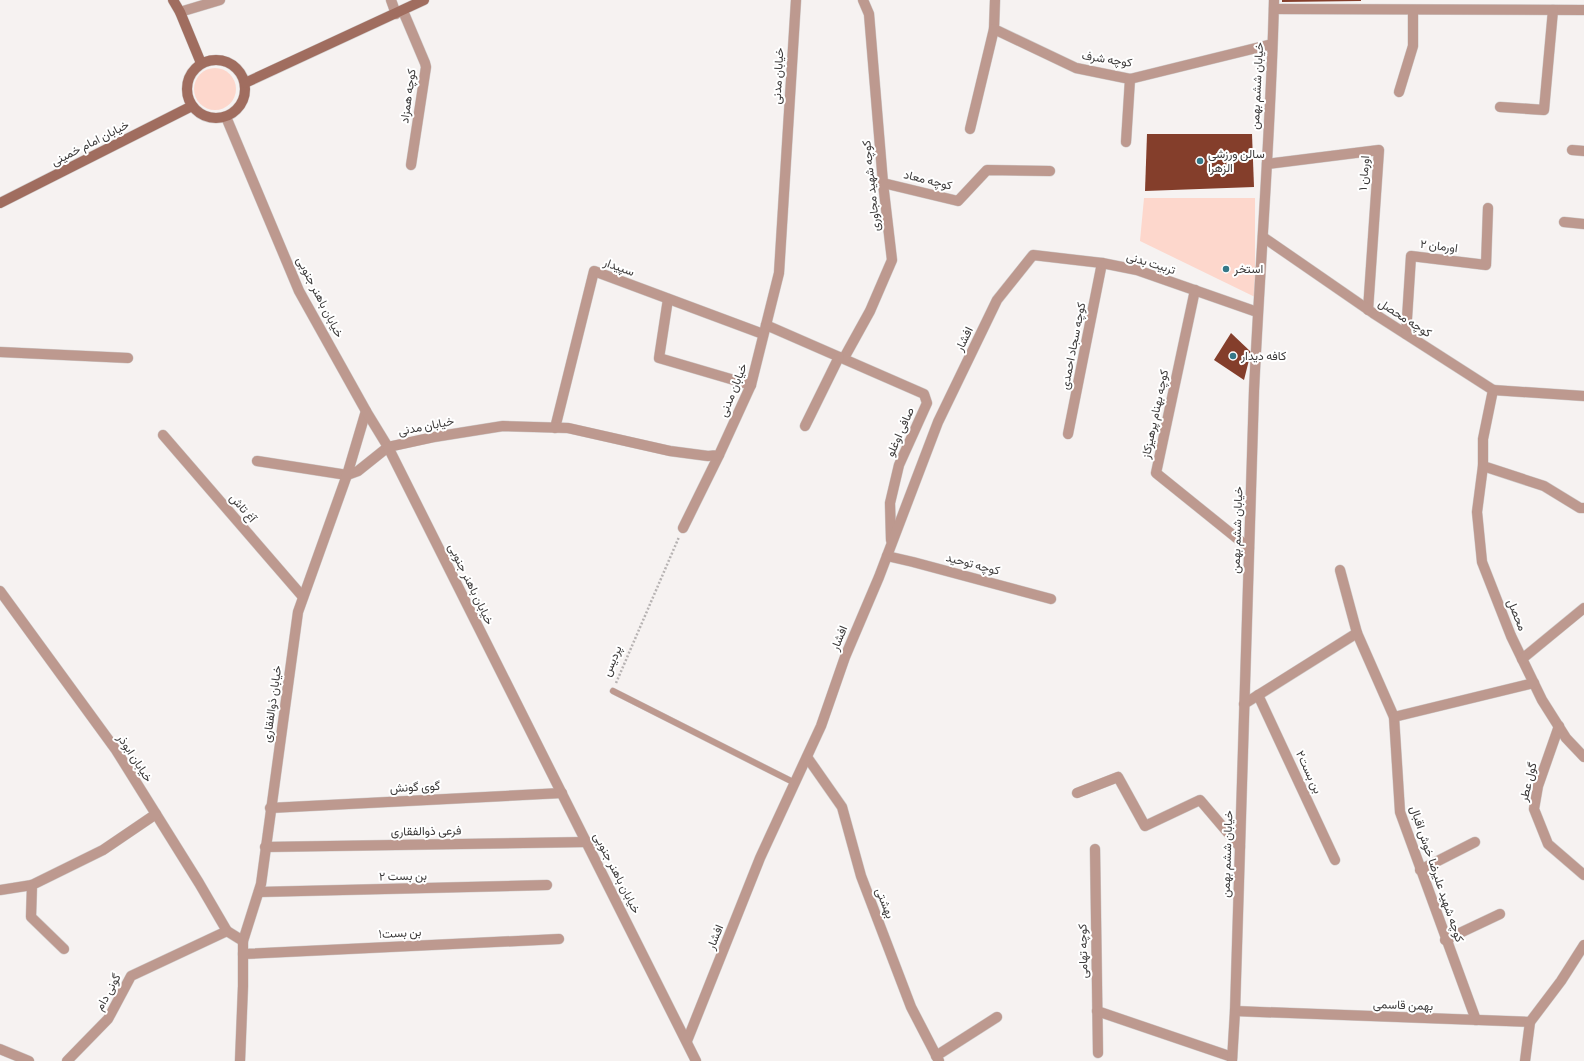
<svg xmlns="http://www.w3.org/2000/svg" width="1584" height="1061" viewBox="0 0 1584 1061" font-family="Manrope,Vazirmatn,sans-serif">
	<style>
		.green { fill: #fdd7cc }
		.building { fill: #843e2b }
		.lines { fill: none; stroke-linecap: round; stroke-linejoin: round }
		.service-casing { stroke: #d1cdcc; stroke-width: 7 }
		.minor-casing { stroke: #d1cdcc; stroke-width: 11 }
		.tertiary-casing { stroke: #d1cdcc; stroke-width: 11 }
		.secondary-casing { stroke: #d1cdcc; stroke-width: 11 }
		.path { stroke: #b7b3b3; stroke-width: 2.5; stroke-dasharray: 2 2; stroke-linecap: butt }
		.service { stroke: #bd998f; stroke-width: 6 }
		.minor { stroke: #bd998f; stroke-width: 10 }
		.tertiary { stroke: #bd998f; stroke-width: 10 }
		.secondary { stroke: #a06d5f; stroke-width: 10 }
		.poi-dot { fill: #357888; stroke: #fff; stroke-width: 1.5 }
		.labels { text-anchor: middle; stroke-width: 4; stroke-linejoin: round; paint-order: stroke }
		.street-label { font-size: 12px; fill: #3c3a3a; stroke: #fff }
		.poi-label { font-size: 12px; fill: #3c3a3a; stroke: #fff; text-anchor: start }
	</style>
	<rect width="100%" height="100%" fill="#f6f2f1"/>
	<g class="green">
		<circle cx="215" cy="89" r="21"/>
		<path d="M1144,198H1255V297L1140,241Z"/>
	</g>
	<g class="building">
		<path d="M1282,0H1361V1L1282,2Z"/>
		<path d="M1147,134H1252L1254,187L1145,191Z"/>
		<path d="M1231,333L1251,352L1244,380L1214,360Z"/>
	</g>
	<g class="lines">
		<g class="service-casing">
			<path id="service" d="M613,691L795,783"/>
		</g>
		<g class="minor-casing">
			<g id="minor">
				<path d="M391,0L396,14"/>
				<path d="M995,0L994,29L1076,68L1130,79L1272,44"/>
				<path d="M1274,9L1584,10"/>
				<path d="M403,11L425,63L426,67L411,165"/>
				<path d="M180,12L220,0"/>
				<path d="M1399,92L1413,46V10"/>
				<path d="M1500,107L1544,110L1553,10"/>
				<path d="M970,129L994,29"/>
				<path d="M1126,142L1130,79"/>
				<path d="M1572,150L1584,151"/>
				<path d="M1267,164L1379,150L1368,310"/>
				<path d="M883,183L958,201L987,170L1050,171"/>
				<path d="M1564,222L1584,224"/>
				<path d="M1263,237L1373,313L1493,390L1483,439V466L1544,486L1580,508H1584"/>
				<path d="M1195,290L1156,473L1249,548"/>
				<path d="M668,299L659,358L751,385"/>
				<path d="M766,325L924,394L927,403L899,465L890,503L891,540"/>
				<path d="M1406,334L1411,256L1486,265L1488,208"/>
				<path d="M0,352L128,358"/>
				<path d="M844,358L870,311L892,260L883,183L869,14L863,0"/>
				<path d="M1493,390L1584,396"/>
				<path d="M805,426L839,357"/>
				<path d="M555,428L594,271L763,334"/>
				<path d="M1068,434L1102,263"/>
				<path d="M163,435L303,597"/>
				<path d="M257,461L347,475"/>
				<path d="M1483,466L1477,512L1482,562L1511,636L1542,700L1566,738L1584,757"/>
				<path d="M347,475L358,471L388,447"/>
				<path d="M683,528L719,455"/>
				<path d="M887,556L913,562L1051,599"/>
				<path d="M1340,570L1357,633"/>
				<path d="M0,591L116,750L199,883L227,931L243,941"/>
				<path d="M1522,659L1584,608"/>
				<path d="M1258,695L1335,860"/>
				<path d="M1244,704L1357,633L1394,717L1400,812L1476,1020"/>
				<path d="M1394,717L1534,683"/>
				<path d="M1559,726L1538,786L1534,809L1548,844L1584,875"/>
				<path d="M807,757L842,807L861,876L911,1007L939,1061"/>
				<path d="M1077,793L1118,777L1145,826L1200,800L1240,847"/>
				<path d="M270,808L562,793"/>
				<path d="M265,847L587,842"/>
				<path d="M1095,849L1098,1053"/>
				<path d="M1420,870L1475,842"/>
				<path d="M0,890L32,885"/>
				<path d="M259,892L547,885"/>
				<path d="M1445,940L1500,914"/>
				<path d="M64,949L31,917L32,885L103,850L156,814"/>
				<path d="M243,954L559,939"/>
				<path d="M1097,1011L1232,1057"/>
				<path d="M1235,1011L1530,1022"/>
				<path d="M687,1041L760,858L821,726L845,657L879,577L938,422L997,300L1033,255L1102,263L1137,270L1257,312"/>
				<path d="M936,1056L997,1017"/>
				<path d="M67,1061L108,1019L131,976L227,931"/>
				<path d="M240,1061L243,986V941L261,884L298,612L347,475L366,411"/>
				<path d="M1525,1061L1530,1022L1561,981L1584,945"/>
			</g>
		</g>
		<g class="tertiary-casing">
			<g id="tertiary">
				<path d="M226,117L299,291L366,411L388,447L696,1061"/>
				<path d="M388,447L434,437L503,426L568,428L670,451L708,456L719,455L751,385L779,273L796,0"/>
				<path d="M0,1049L29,1061"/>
				<path d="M1232,1061L1235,1011L1254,391C1260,261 1271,131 1274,0"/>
			</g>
		</g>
		<g class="secondary-casing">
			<g id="secondary">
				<path d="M173,0L180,12L201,63"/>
				<circle cx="216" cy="89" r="29"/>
				<path d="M245,83L424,0"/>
				<path d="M0,203L192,106"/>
			</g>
		</g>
		<path class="path" d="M616,683L679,537"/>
		<use href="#service" class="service"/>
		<use href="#minor" class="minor"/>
		<use href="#tertiary" class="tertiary"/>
		<use href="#secondary" class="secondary"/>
	</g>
	<g class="poi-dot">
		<circle cx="1200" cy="161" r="4"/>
		<circle cx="1226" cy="269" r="4"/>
		<circle cx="1233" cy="356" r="4"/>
	</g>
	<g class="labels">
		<g class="street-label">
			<text transform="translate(1107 59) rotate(9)" y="4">کوچه شرف</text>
			<text transform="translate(778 76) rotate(-87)" y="4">خیابان مدنی</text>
			<text transform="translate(1257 86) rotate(-87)" y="4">خیابان ششم بهمن</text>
			<text transform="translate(408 96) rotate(-82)" y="4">کوچه همزاد</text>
			<text transform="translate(90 143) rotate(-27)" y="4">خیابان امام خمینی</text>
			<text transform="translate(1364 173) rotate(-86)" y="4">اورمان ۱</text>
			<text transform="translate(928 180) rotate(14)" y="4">کوچه معاد</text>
			<text transform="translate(871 186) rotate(-96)" y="4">کوچه شهید مجاوری</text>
			<text transform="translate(1439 246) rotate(7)" y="4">اورمان ۲</text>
			<text transform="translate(1151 263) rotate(17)" y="4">تربیت بدنی</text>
			<text transform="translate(619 267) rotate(20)" y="4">سپیدار</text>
			<text transform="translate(320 297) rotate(63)" y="4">خیابان باهنر جنوبی</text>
			<text transform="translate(1405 318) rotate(33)" y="4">کوچه محصل</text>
			<text transform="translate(964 339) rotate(-64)" y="4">افشار</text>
			<text transform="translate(1073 346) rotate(-79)" y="4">کوچه سجاد احمدی</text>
			<text transform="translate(733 390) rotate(-68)" y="4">خیابان مدنی</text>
			<text transform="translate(1155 414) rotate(-78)" y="4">کوچه بهنام پرهیزکاز</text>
			<text transform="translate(426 426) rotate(-11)" y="4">خیابان مدنی</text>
			<text transform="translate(900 432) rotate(-66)" y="4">صافی اوغلو</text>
			<text transform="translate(243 508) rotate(49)" y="4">آغ تاش</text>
			<text transform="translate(1237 530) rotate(-88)" y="4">خیابان ششم بهمن</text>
			<text transform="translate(973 564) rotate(15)" y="4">کوچه توحید</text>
			<text transform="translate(471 584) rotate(64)" y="4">خیابان باهنر جنوبی</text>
			<text transform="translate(1517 615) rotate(68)" y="4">محصل</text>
			<text transform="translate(839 638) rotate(-68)" y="4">افشار</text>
			<text transform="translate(612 661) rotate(-67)" y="4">پردیس</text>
			<text transform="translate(272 704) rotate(-82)" y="4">خیابان ذوالفقاری</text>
			<text transform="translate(135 758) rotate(57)" y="4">خیابان ابوذر</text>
			<text transform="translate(1309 772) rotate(65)" y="4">بن بست۲</text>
			<text transform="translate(1528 782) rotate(-76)" y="4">گول عطر</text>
			<text transform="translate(415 787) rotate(-3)" y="4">گوی گونش</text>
			<text transform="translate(426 831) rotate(-1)" y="4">فرعی ذوالفقاری</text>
			<text transform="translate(1227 854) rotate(-88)" y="4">خیابان ششم بهمن</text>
			<text transform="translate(617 873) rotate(63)" y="4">خیابان باهنر جنوبی</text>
			<text transform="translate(1437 874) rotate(71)" y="4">کوچه شهید علیرضا خوش اقبال</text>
			<text transform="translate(403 876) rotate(-1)" y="4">بن بست ۲</text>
			<text transform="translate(885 903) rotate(69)" y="4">بهشتی</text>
			<text transform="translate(400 933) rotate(-3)" y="4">بن بست۱</text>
			<text transform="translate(715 937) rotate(-68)" y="4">افشار</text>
			<text transform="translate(1083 951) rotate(-91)" y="4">کوچه تهامی</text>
			<text transform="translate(108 992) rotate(-61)" y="4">گونی دام</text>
			<text transform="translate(1403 1005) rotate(2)" y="4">بهمن قاسمی</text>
		</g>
		<g class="poi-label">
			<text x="1208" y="158">سالن ورزشی<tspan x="1208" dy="14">الزهرا</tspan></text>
			<text x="1234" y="273">استخر</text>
			<text x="1241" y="360">کافه دیدار</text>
		</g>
	</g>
</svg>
